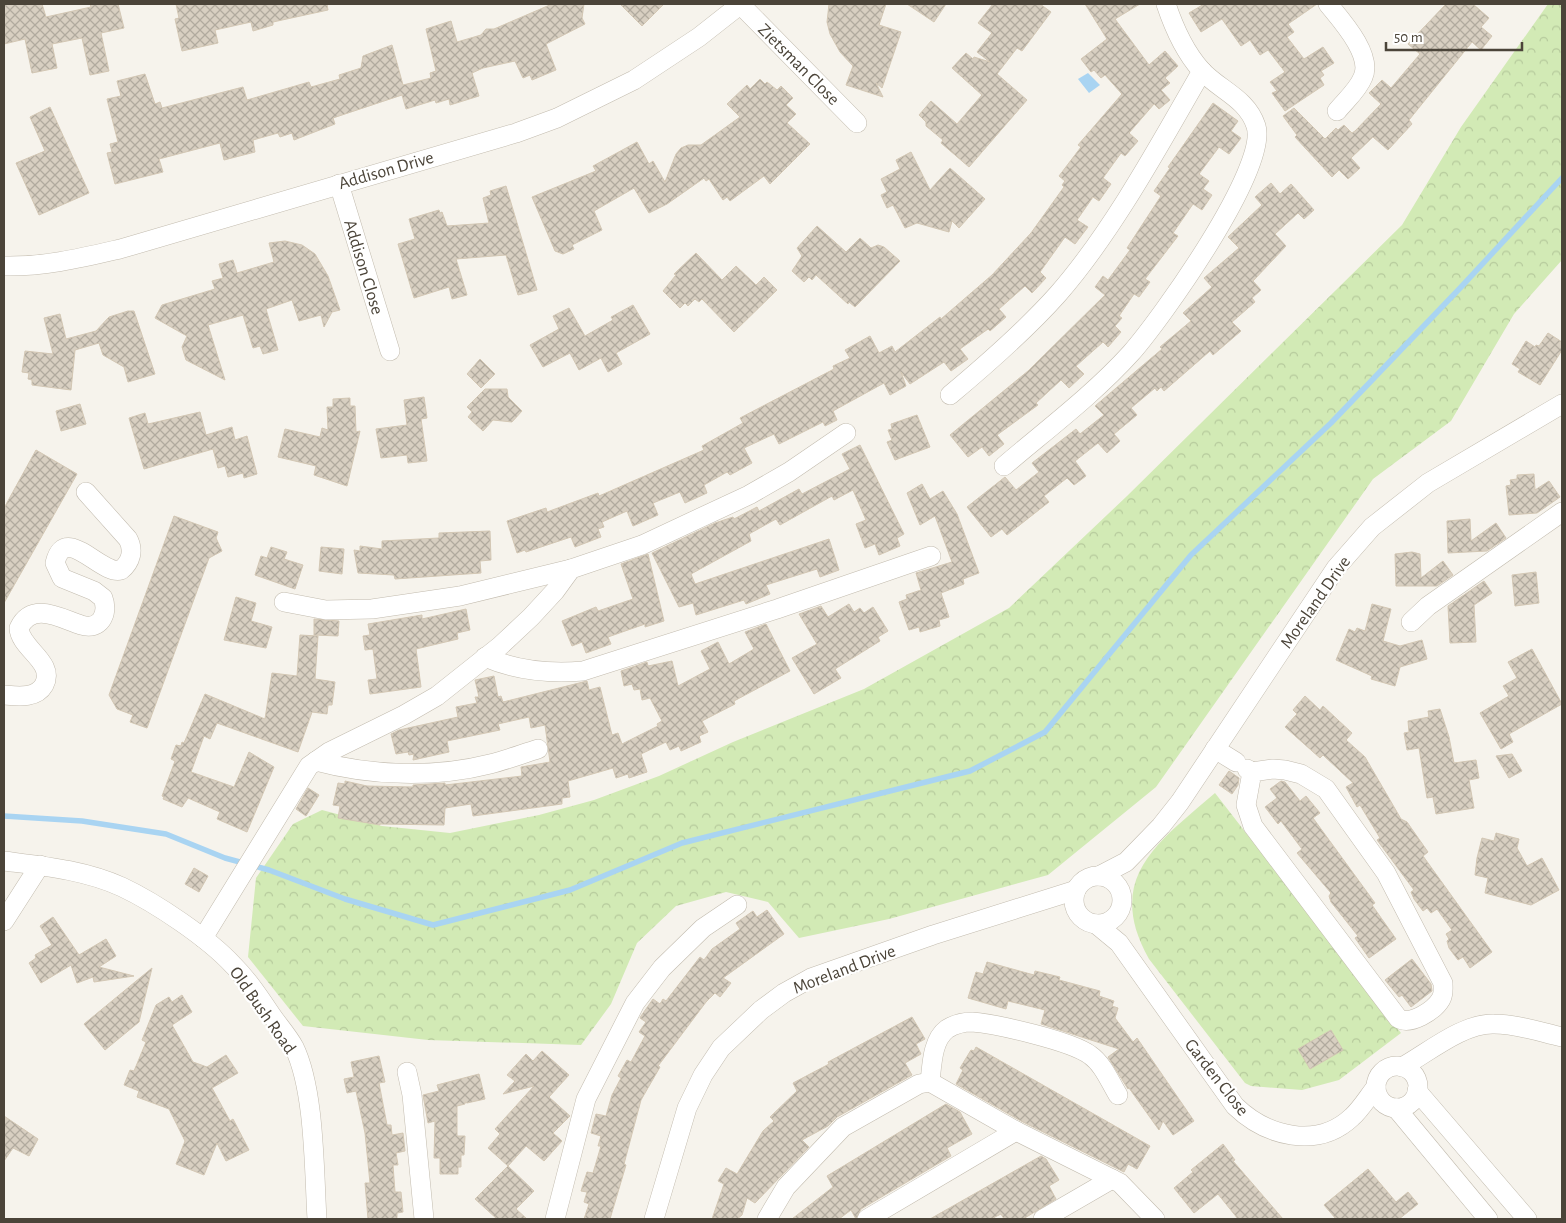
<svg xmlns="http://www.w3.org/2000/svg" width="1566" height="1223" viewBox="0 0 1566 1223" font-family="'Alegreya Sans',sans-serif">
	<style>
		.forest { fill: url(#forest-crowns) }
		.water { fill: #a9d4f2 }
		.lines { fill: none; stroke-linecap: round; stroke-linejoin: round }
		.stream { stroke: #a9d4f2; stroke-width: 5.5 }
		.building { fill: url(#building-cross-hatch); stroke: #d3c7b4 }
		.street-casing { stroke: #c2bbae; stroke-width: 20 }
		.street { stroke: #fff; stroke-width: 19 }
		.labels { text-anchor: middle; stroke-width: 4.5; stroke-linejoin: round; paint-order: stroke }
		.street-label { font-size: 18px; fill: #4b4439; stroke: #fff }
	</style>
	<defs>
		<pattern id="forest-crowns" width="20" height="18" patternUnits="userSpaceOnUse" patternTransform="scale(1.25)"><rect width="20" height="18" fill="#d2eab5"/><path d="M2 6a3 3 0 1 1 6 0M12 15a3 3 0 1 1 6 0" fill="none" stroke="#b6ca9c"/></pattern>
		<pattern id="building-cross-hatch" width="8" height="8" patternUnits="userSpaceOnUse" patternTransform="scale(1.25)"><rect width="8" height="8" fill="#d8cfc1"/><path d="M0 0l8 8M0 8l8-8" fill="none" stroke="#b1aa9e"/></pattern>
	</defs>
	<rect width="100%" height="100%" fill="#f6f3ec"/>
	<g class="forest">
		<path d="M1548,4H1562V260L1514,314L1451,421L1373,479L1156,787L1048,875L889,919L799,938L768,902L726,892L676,906L637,943L611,1004L581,1045L428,1040L303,1026L248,957L256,878L293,824L322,810L382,826L450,833L539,815L594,800L659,776L733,742L864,689L1009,608L1127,496L1402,225L1461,127Z"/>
		<path d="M1215,793L1401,1033L1339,1080L1302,1090L1251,1086L1245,1083L1149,959C1103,877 1160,841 1215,793Z"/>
	</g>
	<path class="water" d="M1088,73L1100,85L1089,93L1078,79Z"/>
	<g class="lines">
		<path class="stream" d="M4,816L82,821L166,834L225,858L269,870L345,899L433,925L570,890L682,843L970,771L1045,732L1191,555L1331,423L1462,286L1562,178"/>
	</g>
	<g class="building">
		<path d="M11,4H42L46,17L91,7L90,4H118L124,28L101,33L109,71L90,75L82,38L52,44L57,68L32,73L25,39L4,44V5Z"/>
		<path d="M176,4H327L328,10L273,22V25L253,31L251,22L215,30L218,43L182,51L175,19L179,18Z"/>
		<path d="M552,4H584L582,18L585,24L546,44L556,70L532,80L530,75L523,78L515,61L483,68L472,73L479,96L450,105L449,99L436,103L435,100L406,109L402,95L333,118L335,124L294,140L292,133L280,137L278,133L253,140L255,152L224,160L220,143L159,159L163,172L115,184L107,153L112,152L110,144L118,142L107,99L121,96L117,81L145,74L155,104L160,102L162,108L243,87L247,100L309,82L311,87L340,79L339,75L361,68L363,56L392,45L403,85L431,78L430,73L436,71L426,29L451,21L457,42L481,35L486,29H494Z"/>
		<path d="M620,4H664L642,26Z"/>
		<path d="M829,4H886L879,25L901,32L882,88L876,83L883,97L846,85L853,66L840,52L830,34L827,22Z"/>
		<path d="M907,4H946L934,22Z"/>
		<path d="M993,4H1040L1051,12L1022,51L1017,48L997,74L1027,100L969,167L941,143L943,140L926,126V122L919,115L931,101L957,124L982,95L952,68L966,53L973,59L974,57L990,62L977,52L992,33L978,23Z"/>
		<path d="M1085,4H1140L1115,19L1149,65L1165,51L1178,66L1165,78L1170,83L1161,90L1170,100L1159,109L1154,104L1129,133L1138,141L1125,156L1121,153L1103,178L1111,184L1099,201L1093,197L1077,220L1088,227L1075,244L1065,237L1040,272L1046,278L1032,293L1025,286L999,309L1006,317L990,331L988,329L960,349L968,359L951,371L944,362L910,384L901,372L906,386L890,395L884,383L833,411L837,420L825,426L823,422L779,444L774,434L744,448L752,463L730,475L727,472L704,485L707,493L685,503L680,492L653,503L658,515L633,526L627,511L602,522L604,527L598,529L601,537L575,547L571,537L526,552L525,550L517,553L507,521L546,508L547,512L598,493L599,496L704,450L702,446L743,423L740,418L834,369L833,366L850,358L845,350L870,336L879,353L892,346L895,352L940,317L941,319L992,275L1031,233L1064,187L1062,185L1065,181L1059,176L1081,147L1078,145L1122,94L1105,75L1101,78L1094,70L1091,72L1081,59L1107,39Z"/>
		<path d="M1204,4H1317L1288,24L1294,32L1287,37L1304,59L1323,47L1334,63L1321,71L1324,75L1320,78L1324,85L1285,111L1272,93L1277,91L1270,82L1285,72L1268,50L1260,55L1250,40L1241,46L1222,19L1201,32L1189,13Z"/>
		<path d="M1446,4H1473L1489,18L1481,27L1492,36L1481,50L1472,42L1409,120L1412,124L1388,150L1373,137L1351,158L1360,168L1348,179L1339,170L1332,177L1295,137L1297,135L1283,116L1294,108L1325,139L1336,128L1338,130L1344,125L1352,133L1355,131L1381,104L1369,93L1382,80L1391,88L1420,54L1408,44Z"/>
		<path d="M760,79L765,84L767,82L777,90L781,86L793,98L786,105L796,114L787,123L810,144L770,184L764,176L730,201L727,197L723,200L709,179L706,181L704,178L667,204L649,213L634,188L594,211L602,230L572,245L574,249L563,254L555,251L532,197L596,171L593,166L637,142L649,164L653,161L665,182L676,154L681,148L688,145H701L740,117L727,104L747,85L750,89Z"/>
		<path d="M1213,103L1238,121L1231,131L1241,138L1229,154L1219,147L1199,174L1209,181L1203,189L1212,195L1202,210L1193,204L1173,233L1178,236L1145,279L1150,282L1139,297L1134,294L1119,316L1122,318L1115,326L1121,332L1108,347L1103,342L1076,366L1084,374L1069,388L1061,380L1036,403L1038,405L997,435L1004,444L989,456L982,447L968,457L950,435L1028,371L1105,295L1095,287L1103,276L1108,280L1130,250L1127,248L1161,196L1154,191L1170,168L1168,167Z"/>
		<path d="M50,107L89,193L39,215L16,163L45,151L30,117Z"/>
		<path d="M911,152L930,190L950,168L985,199L959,228L952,221L949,232L917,223L905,228L893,205L887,208L881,195L887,192L881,179L900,169L896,160Z"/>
		<path d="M1271,183L1280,194L1291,184L1314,210L1304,219L1298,213L1275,234L1286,246L1253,281L1261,290L1252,298L1255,302L1232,322L1241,331L1213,355L1210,351L1164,391L1161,387L1157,391L1155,388L1131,408L1137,415L1114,434L1120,441L1107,453L1098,443L1075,461L1086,476L1074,485L1067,478L1044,496L1049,502L1007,535L1002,529L991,537L967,507L1005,477L1016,490L1039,472L1032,463L1076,429L1080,434L1104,415L1095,406L1162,349L1160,347L1191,321L1183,313L1212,287L1204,278L1239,248L1228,237L1262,205L1255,197Z"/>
		<path d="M506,186L537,290L518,295L506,255L456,259L467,295L452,299L449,287L414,298L398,244L415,239L409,219L439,210L440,213L442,212L447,226L489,223L483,198L491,195L490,191Z"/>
		<path d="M817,226L846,252L860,238L871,248L878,245L884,247L900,261L855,307L849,302L848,304L816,275L812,280L809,277L804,282L792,271L802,256L797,248Z"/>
		<path d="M285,241L302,245L315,254L328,276L340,310L332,312L324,327L321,315L299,321L292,300L266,309L278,350L263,354L260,346L253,348L243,315L208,325L225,380L186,360L182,347L187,336L155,318L162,305L215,289L212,281L223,278L219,264L233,260L237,273L274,262L269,243Z"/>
		<path d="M696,253L722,280L736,266L756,285L764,277L777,290L734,332L702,299L699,302L695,299L688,306L685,303L680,308L663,291L676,275L674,274Z"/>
		<path d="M633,305L650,334L616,353L622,364L608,372L601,358L579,370L570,353L543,367L530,345L559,329L553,316L569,308L585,336L613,320L611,317Z"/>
		<path d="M128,311H134L155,374L128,382L124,367L103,355L99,343L75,350L71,390L32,385V380L28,379L29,373L22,372L25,351L53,354L44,318L60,314L66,339L96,331L109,317Z"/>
		<path d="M1548,333L1562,342V350L1540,385L1518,372L1520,369L1512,364L1526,341L1535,347L1536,345L1539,346Z"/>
		<path d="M480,359L495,374L481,388L467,374Z"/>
		<path d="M485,389H507L508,397L522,411L512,422L493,420L483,431L468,417L472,412L467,407Z"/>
		<path d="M424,397L427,418L421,419L427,461L408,463L407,455L381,458L376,429L407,425L404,400Z"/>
		<path d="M350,398V406H355L356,432L360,431L347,486L314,475L316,466L278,457L285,429L320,437L322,428L328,430L327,407H333V399Z"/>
		<path d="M80,404L86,424L61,431L56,411Z"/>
		<path d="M200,412L206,435L232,427L235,440L247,436L257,474L244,478L243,473L228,477L225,466L218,468L213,449L144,469L129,418L145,413L148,424Z"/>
		<path d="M917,415L930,447L895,460L887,442L892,440L888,430L892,429L891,424Z"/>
		<path d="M860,445L904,534L897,538L900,546L879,555L875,544L865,548L856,524L866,520L853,490L834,500L832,496L780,525L776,519L749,534L751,541L691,574L695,584L829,539L839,570L820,577L817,569L766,585L770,594L746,604L744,600L696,615L693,603L679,607L652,553L715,523L733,517L734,519L757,507L759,511L799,489L802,494L850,469L842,454Z"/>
		<path d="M36,450L77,474L4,603V508Z"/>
		<path d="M1534,474L1535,490L1549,481L1560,497L1537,513L1509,515L1506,486L1511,485L1510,480L1517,479V475Z"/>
		<path d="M922,484L930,499L943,491L957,514L979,573L963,579L964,584L941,593L949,617L939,620L940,626L920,632L919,627L909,630L899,602L907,599L906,595L921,590L916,573L952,562L935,516L920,525L907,493Z"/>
		<path d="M174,516L218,532L216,538L222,551L209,558L147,728L130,722L133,715L117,709L109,695Z"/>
		<path d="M1470,519L1471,541L1496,523L1506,538L1487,551L1448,553L1447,521Z"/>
		<path d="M490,531L491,560L480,561L481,573L395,579L394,575L358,573L354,550L360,551V546L382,549V541L439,538V533Z"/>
		<path d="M271,547L287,552L284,559L303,565L295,589L255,575L261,556L267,558Z"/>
		<path d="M321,547L344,549L342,574L319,571Z"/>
		<path d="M1412,552L1420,554L1421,578L1443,561L1453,575L1437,586H1396L1395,554Z"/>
		<path d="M648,554L664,621L645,627V624L608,637L611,644L586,653L582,642L572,646L562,621L596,607L598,611L633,599L621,564Z"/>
		<path d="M1536,572L1539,603L1515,606L1512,575Z"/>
		<path d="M1484,581L1492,593L1474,605L1476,642L1450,643L1448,606Z"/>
		<path d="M236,597L256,603L251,621L272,627L266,648L224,640Z"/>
		<path d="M849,604L854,612L860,608L864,613L873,607L888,631L878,637L880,641L835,669L841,678L814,694L792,658L817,644L799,614L821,606L828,617Z"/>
		<path d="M1372,604L1391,609L1383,641L1400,646L1422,640L1427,659L1400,667L1395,686L1371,679L1372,676L1336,660L1349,629L1355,632L1357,628L1365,631Z"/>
		<path d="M466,609L470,630L457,633L458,639L416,649L421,687L370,694L368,680L377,679L373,649L365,650L363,636L370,635L368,624L422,615V619Z"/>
		<path d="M314,619L339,621L338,636L314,635Z"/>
		<path d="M766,624L790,671L734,701L735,704L702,721L708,732L699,736L701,742L681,751L679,746L670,750L666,742L641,754L647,772L629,778L628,774L616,778L613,768L568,781L570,797L562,798V804L473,816L471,804L445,808L444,825L380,824V825L338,818L340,806L333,805L338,783L345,784V781L367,786L413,787V785L445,783V785L522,776L521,767L550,762L545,725L531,728L529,717L498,724L500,730L447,741L449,752L413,760L414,754L409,755L408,752L396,754L391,734L399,730L458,717L456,707L477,703L475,697H479L475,680L494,676L498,697L501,696L503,702L587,681L589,690L600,687L612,735L618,733L622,744L658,726L657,724L662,721L650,698L642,700L640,689L634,690L632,684L624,686L621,671L647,662L648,666L672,661L678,686L710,669L701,651L718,642L729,664L754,649L745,632Z"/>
		<path d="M300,635L318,636L315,679L335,682L332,705H328L327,714L312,712L298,752L217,723L210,739L204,736L191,772L234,787L249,752L274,767L247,832L217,819L220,812L188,798L182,807L163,799L164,797L162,796L175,761L171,759L176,745L181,746L182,742L184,743L205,694L265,719L272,673L297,676Z"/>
		<path d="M1532,649L1562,704L1509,734L1513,742L1501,749L1480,713L1509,696L1503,686L1517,678L1508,662Z"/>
		<path d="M1305,696L1320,710L1323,706L1352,733L1346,740L1365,757L1401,819L1407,822L1428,852L1423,856L1492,952L1470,968L1463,957L1458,960L1449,948L1447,941L1449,939L1446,934L1452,930L1437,909L1431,913L1427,908L1423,911L1414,899L1411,892L1414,890L1377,840L1380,838L1360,805L1357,807L1346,787L1353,783L1323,755L1320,758L1285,727L1297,714L1293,710Z"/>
		<path d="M1440,709L1449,737L1454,763L1476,760L1479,778L1469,780L1474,808L1436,814L1433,797L1427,798L1419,748L1407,750L1404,733L1409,732L1408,721L1429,717L1428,711Z"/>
		<path d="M1512,754L1522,771L1509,778L1496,756Z"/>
		<path d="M1229,771L1239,778L1238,785L1232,794L1219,785Z"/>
		<path d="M1281,781L1285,782L1300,801L1306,796L1320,813L1313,818L1375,903L1372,905L1396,939L1369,958L1355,938L1358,936L1331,902L1329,896L1331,893L1297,853L1302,849L1281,821L1278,824L1265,807L1277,798L1270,789Z"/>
		<path d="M308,788L319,795L306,816L296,809Z"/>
		<path d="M1496,833L1519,839L1517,848L1527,866L1542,858L1559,890L1531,905L1485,893L1488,878L1475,875L1477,858L1482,838L1494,841Z"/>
		<path d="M194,868L208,876L199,892L185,884Z"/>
		<path d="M767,910L784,934L723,978L731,983L720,997L715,993L706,1002L658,1066L660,1067L641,1100L624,1164L626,1165L610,1219H584L589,1204L584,1202L587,1192L581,1191L587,1172L593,1173L601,1146H598L601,1136L591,1133L596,1114L606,1116L612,1095L621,1078L618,1076L627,1060L631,1062L645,1036L639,1032L646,1022L640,1018L641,1016L653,999L660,1004L663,999L666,1001L700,957L704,960L712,949L740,929L736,923L753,911L757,917Z"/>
		<path d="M53,917L79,955L106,939L116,956L99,967L134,976L94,982L93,977L77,983L71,965L41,983L29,963L36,958L35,955L52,945L40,926Z"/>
		<path d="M1412,959L1431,984L1432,991L1411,1007L1402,995L1399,997L1385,980Z"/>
		<path d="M987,962L1034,975L1035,971L1060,977L1059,980L1100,991L1099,996L1114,1001L1112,1006L1118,1008L1115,1018L1133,1042L1137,1038L1194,1121L1173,1135L1163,1121L1159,1130L1129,1088L1128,1089L1108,1057L1119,1049L1041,1024L1045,1010L1008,1001L1006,1009L968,998L976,972L983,974Z"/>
		<path d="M152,968L139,1022L105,1050L84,1024Z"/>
		<path d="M182,995L192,1012L172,1025L193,1062L207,1067L226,1055L238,1073L212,1088L230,1121L233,1119L249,1150L226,1161L217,1143L204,1175L176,1164L185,1141L169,1109L137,1097L139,1091L124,1085L130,1070L134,1071L146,1042L142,1040L156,1005L169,997L172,1002Z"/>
		<path d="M912,1017L925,1039L916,1044L921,1054L905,1063L912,1075L837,1117L828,1126L802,1140L809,1147L755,1203L747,1198L742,1215L737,1219H712L724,1184L718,1181L726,1168L737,1174L763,1131L774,1121L770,1117L797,1091L793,1083L829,1064L828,1062Z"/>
		<path d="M1331,1030L1343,1050L1310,1069L1298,1049Z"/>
		<path d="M976,1047L1150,1146L1137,1169L1128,1164L1124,1172L1021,1121L956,1084L963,1070L960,1068L971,1050L974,1051Z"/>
		<path d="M542,1051L569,1075L549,1097L570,1116L553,1133L562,1141L544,1161L526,1146L508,1166L534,1191L516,1209L527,1219H497L475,1199L508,1166L488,1148L500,1134L495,1129L534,1086L503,1094L515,1081L507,1075L526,1054L533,1061Z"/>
		<path d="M379,1056L385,1082L379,1083L387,1125H391L392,1135L403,1133L405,1151L396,1153L398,1165H393L395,1192H401L403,1212L397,1213V1219H368L365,1183H370L365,1133L356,1091L347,1093L344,1079L354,1077L351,1062Z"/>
		<path d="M479,1074L485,1099L467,1103L465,1102V1104L457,1106V1136H465L464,1155H461V1167H458V1174H440V1158H434L435,1121L428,1123L423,1095L439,1091L437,1085Z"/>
		<path d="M946,1104L960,1112L972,1134L947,1148L951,1156L861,1209L856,1219L851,1210L839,1219H792L833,1187L827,1176Z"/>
		<path d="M4,1116L38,1139L29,1156L13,1148L4,1161Z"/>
		<path d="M1223,1144L1235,1160L1233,1161L1283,1219H1238L1218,1194L1194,1213L1174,1188L1193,1172L1191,1170Z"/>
		<path d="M1041,1156L1046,1159L1059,1180L1049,1186L1056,1199L1033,1213L1023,1219H1004L1001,1214L991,1219H930Z"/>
		<path d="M1368,1169L1396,1202L1408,1192L1418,1204L1399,1219H1336L1324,1205Z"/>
	</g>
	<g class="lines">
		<g class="street-casing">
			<g id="street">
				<path d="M740,4L857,123"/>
				<path d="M1328,4C1341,20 1373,55 1363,77C1358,90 1345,101 1337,111"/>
				<path d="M339,184L390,351"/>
				<path d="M4,266C44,267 81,258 120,249L516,133L557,118L634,80L699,37L741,4"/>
				<path d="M950,395C987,364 1026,330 1058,294C1113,231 1160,144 1202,71"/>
				<path d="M1004,466C1046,430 1093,395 1131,353C1161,319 1269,168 1256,126C1247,98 1219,90 1201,70C1184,51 1174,28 1166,4"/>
				<path d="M284,602L326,610L372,609L460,596L571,569"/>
				<path d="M1411,622L1428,606L1562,512"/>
				<path d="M485,657C517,671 548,674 583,671L777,609L931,556"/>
				<path d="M4,695C17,696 36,699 44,685C56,662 20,649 19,628C32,601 60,618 81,625C100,631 109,614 103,598L94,591L62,578L55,563C65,522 101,576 121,570C131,562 134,550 128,539L86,492"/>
				<path d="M1215,749L1236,762"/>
				<path d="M316,761C371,776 435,778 490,764C506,760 522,754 538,749"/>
				<path d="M1247,769L1252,772L1273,769L1285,770L1301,774L1326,789L1386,873L1443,983C1443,989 1444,994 1441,999C1434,1011 1410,1026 1398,1018L1253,826L1246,805L1252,772"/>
				<path d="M4,861C43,866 85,870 122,887C156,903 208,938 233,965C248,980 260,998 272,1016C279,1026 288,1036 294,1047C315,1090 314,1171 317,1219"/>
				<circle cx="1098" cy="900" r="24"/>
				<path d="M1099,876L1126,862L1161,826L1180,802L1336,568L1372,527L1428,483L1562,404"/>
				<path d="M4,921L40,865"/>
				<path d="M1096,924L1119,943L1235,1106C1266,1136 1317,1150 1352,1117C1361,1109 1368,1097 1376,1087"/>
				<path d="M203,938L309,766L329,752L404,715L437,696L500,646L531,617L555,591L571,569L642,545L749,495L789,472L846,433"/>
				<circle cx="1397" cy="1087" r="21"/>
				<path d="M1402,1067C1429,1052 1463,1023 1494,1024C1517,1024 1540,1032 1562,1037"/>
				<path d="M407,1072L412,1095L424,1219"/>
				<path d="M930,1082C932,1065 932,1040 947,1029C955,1024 963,1022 972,1022C997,1024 1071,1041 1090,1055C1103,1064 1110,1082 1118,1095"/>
				<path d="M1417,1091L1527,1219"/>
				<path d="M1396,1108L1488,1219"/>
				<path d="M555,1219L586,1099L635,1003L662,968L703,928L737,905"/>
				<path d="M654,1219L687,1108L703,1075L721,1048L761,1010L784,993L811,978L933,935L1076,890"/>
				<path d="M767,1219L786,1187L843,1127L919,1084L930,1082L1016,1131L1120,1183L1155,1219"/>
				<path d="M867,1219L1016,1131"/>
				<path d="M1043,1219L1112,1179"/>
			</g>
		</g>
		<use href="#street" class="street"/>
	</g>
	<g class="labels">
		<g class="street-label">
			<text transform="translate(799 64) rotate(45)" y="6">Zietsman Close</text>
			<text transform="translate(386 170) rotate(-16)" y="6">Addison Drive</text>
			<text transform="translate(364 267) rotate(73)" y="6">Addison Close</text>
			<text transform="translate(1315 602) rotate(-55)" y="6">Moreland Drive</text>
			<text transform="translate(844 969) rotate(-21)" y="6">Moreland Drive</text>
			<text transform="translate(263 1010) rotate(55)" y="6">Old Bush Road</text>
			<text transform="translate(1217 1077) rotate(52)" y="6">Garden Close</text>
		</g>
	</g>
	<rect width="1566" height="1223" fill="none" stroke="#4b4439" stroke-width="10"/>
	<path d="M1386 42v8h136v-8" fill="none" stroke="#4b4439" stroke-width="2.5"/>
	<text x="1394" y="42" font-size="15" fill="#4b4439" stroke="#ffffff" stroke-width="4" paint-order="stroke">50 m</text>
</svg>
